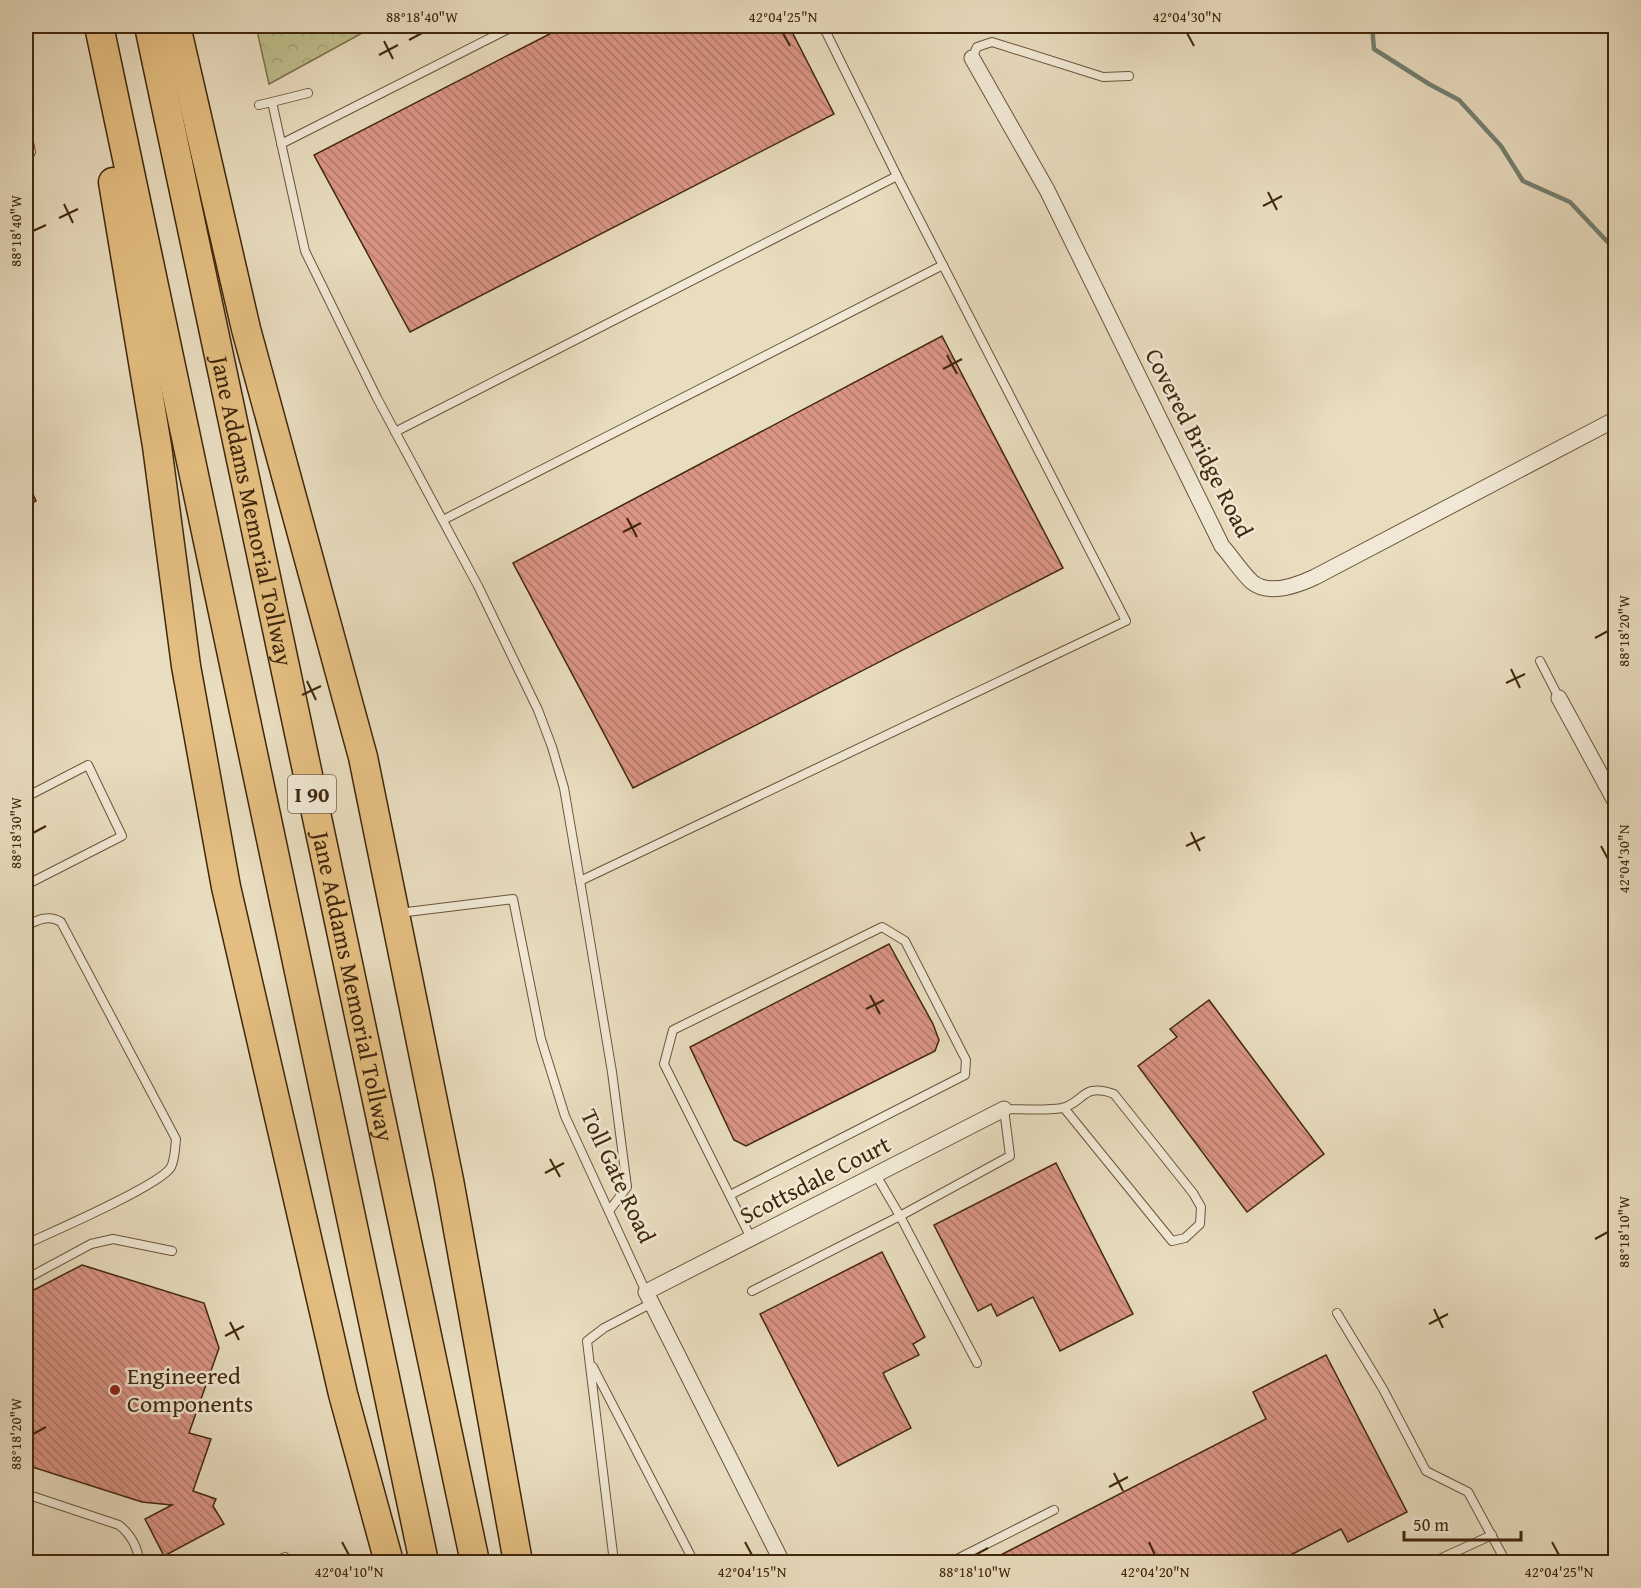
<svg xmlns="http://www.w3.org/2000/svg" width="1641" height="1588" viewBox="0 0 1641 1588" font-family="'Gentium Book Plus',serif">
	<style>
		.forest { fill: url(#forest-crowns); stroke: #7f734c; stroke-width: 1.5 }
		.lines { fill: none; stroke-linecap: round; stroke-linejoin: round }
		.stream { stroke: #748072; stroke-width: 4.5 }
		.building { fill: url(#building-back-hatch); stroke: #40270c; stroke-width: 1.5 }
		.service-casing { stroke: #6a5439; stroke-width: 10 }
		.minor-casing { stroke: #6a5439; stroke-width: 17 }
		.motorway-casing { stroke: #40270c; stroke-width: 31 }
		.service { stroke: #f1e9d6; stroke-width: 8 }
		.minor { stroke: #f1e9d6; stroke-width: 15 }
		.motorway { stroke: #e4be80; stroke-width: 28 }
		.ticks { fill: none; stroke: #40270c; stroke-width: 2 }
		.poi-dot { fill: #8f2418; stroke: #f1e9d6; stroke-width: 2 }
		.labels { text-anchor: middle; stroke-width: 5; stroke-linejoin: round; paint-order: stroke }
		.shield { fill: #f1e9d6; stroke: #756149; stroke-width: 1.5 }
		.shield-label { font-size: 22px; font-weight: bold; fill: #40270c }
		.street-label { font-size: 24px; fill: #40270c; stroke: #f1e9d6 }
		.poi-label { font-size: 24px; fill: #40270c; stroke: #f1e9d6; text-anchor: start }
		.neatline { fill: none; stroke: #40270c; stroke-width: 2 }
		.ticks-label { font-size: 15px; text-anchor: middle; fill: #40270c }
	</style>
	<defs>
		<pattern id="forest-crowns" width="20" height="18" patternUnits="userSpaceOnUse" patternTransform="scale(1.5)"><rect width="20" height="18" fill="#bebf8d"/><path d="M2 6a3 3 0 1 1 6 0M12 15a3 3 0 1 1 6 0" fill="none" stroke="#a4a478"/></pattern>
		<pattern id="building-back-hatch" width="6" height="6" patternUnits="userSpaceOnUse" patternTransform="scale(1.5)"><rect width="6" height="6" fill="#db9586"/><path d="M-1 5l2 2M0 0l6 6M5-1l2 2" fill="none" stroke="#b37a6c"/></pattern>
	</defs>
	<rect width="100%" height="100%" fill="#e9ddc0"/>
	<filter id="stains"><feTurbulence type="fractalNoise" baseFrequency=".00333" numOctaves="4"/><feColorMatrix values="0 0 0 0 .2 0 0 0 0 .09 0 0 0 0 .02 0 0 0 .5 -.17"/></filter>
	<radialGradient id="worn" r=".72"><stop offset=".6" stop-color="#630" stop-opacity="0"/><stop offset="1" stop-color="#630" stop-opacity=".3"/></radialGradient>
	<path class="forest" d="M256,26H375L269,84Z"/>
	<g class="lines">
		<path class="stream" d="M1372,26L1374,49L1429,84L1459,100L1501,146L1523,181L1570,202L1616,251"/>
	</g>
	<g class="building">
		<path d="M565,26H789L834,114L410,332L314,155Z"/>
		<path d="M942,336L1063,568L633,788L513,563Z"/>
		<path d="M26,479L36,501L26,506Z"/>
		<path d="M889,944L933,1024L939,1040L935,1051L746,1146L734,1140L690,1047Z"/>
		<path d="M1209,1000L1324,1154L1247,1212L1138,1066L1177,1037L1170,1029Z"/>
		<path d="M1056,1163L1133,1314L1060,1351L1033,1297L997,1316L991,1304L978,1311L934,1225Z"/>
		<path d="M882,1252L925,1337L913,1344L919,1355L883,1373L911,1428L838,1466L760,1314Z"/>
		<path d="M82,1265L204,1303L219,1348L189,1433L211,1439L193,1491L216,1499L213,1506L224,1524L164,1556L145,1519L172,1505L142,1502L26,1465V1294Z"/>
		<path d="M1326,1355L1407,1512L1348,1542L1341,1529L1277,1562H987L1266,1419L1253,1392Z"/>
	</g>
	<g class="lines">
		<g class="service-casing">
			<g id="service">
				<path d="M972,58L977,47L992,42L1103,77L1129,76"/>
				<path d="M272,102L308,93"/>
				<path d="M259,105L272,102L305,251L377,398L478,586L538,710L552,747L564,788L580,881L612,1072L627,1187L609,1211"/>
				<path d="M26,127L31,152L26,161"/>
				<path d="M281,144L514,26"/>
				<path d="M395,432L897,176L823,26"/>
				<path d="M443,520L943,265"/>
				<path d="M1540,661L1559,698"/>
				<path d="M26,797L88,765L122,836L26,885"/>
				<path d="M580,881L1126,621L897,176"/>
				<path d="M399,913L513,899L541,1039L565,1116L646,1292"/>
				<path d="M26,926C37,920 49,914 61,922L176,1139C175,1148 175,1159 171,1167C161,1185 50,1233 26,1244"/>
				<path d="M730,1195L965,1075L966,1060L905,941L882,927L673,1030L664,1064L751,1238"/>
				<path d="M26,1279L91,1244L113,1239L172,1251"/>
				<path d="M752,1291L900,1216L876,1175"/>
				<path d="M1337,1313L1383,1389L1426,1471L1468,1492L1506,1562"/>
				<path d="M977,1363L900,1216L1010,1156L1004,1109C1022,1109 1045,1111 1062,1108C1084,1103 1082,1082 1114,1094L1193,1193L1201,1207L1200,1224L1185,1238L1172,1241L1064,1108"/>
				<path d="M593,1367L694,1562"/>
				<path d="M26,1494L119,1525C131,1535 138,1547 139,1562"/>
				<path d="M274,1562L285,1557"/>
				<path d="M614,1562L587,1341L604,1328L652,1303"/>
				<path d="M951,1562L1054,1510"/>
				<path d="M1433,1562L1492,1535"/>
			</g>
		</g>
		<g class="minor-casing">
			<g id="minor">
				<path d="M972,58L1047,190L1222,546C1232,557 1241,572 1252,582C1269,596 1298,585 1315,577L1616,419"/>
				<path d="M1559,698L1616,803"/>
				<path d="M782,1562L646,1292L1004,1109"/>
			</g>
		</g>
		<g class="motorway-casing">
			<g id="motorway">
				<path d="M99,26L424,1562"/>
				<path id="s1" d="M149,26L475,1562"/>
				<path d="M176,26L246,329L363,757L449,1180L518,1562"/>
				<path d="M113,182L157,446L186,666L226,887L343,1394L389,1562"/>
			</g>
		</g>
		<use href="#service" class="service"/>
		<use href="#minor" class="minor"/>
		<use href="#motorway" class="motorway"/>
	</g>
	<path class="ticks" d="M783,33L790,46M1187,33L1194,46M409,40L422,33M384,41L393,59M379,55L398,45M1268,192L1277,210M64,204L73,223M1263,206L1282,196M59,218L78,209M33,231L46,225M947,355L957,374M943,369L962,359M627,518L637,537M623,532L641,523M1595,638L1608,631M1511,669L1520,688M307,681L316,700M1506,683L1525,674M302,695L321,686M1191,832L1200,851M33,833L46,826M1186,846L1205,837M1601,846L1608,859M870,995L880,1014M866,1009L884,1000M550,1159L560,1177M545,1173L564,1163M1595,1239L1608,1232M1434,1309L1443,1328M230,1322L239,1340M1429,1324L1448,1314M225,1336L244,1326M33,1434L46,1427M1114,1473L1123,1491M1109,1487L1128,1477M342,1542L349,1555M745,1542L752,1555M1149,1542L1155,1555M1552,1542L1559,1555M975,1555L988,1548"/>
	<circle class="poi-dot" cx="115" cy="1390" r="6"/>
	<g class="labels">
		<rect class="shield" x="288" y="775" width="48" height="38" rx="4.5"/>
		<g class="shield-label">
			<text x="312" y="802">I 90</text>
		</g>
		<g class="street-label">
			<text transform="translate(1199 443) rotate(63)" y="8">Covered Bridge Road</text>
			<text dy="8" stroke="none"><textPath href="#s1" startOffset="496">Jane Addams Memorial Tollway</textPath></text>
			<text dy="8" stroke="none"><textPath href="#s1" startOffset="982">Jane Addams Memorial Tollway</textPath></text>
			<text transform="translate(618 1176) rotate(65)" y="8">Toll Gate Road</text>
			<text transform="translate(815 1180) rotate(-27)" y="8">Scottsdale Court</text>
		</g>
		<g class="poi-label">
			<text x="127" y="1384">Engineered<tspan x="127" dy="28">Components</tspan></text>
		</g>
	</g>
	<rect width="1641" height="1588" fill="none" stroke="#e9ddc0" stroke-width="66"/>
	<path d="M1404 1531v9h117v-9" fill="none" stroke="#40270c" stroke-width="3"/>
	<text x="1413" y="1531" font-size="18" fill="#40270c" stroke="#f1e9d6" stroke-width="4.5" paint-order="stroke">50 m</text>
	<rect x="33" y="33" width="1575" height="1522" class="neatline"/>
	<g class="ticks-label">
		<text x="422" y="22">88°18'40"W</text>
		<text x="783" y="22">42°04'25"N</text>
		<text x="1187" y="22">42°04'30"N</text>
		<text transform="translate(16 231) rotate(-90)" y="5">88°18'40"W</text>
		<text transform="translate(1624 631) rotate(-90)" y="5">88°18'20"W</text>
		<text transform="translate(16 833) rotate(-90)" y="5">88°18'30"W</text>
		<text transform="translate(1624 859) rotate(-90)" y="5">42°04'30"N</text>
		<text transform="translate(1624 1232) rotate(-90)" y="5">88°18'10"W</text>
		<text transform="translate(16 1434) rotate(-90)" y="5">88°18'20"W</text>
		<text x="349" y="1577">42°04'10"N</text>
		<text x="752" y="1577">42°04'15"N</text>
		<text x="975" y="1577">88°18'10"W</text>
		<text x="1155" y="1577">42°04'20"N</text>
		<text x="1559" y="1577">42°04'25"N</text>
	</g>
	<rect width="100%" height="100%" filter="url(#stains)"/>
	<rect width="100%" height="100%" fill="url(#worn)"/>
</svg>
